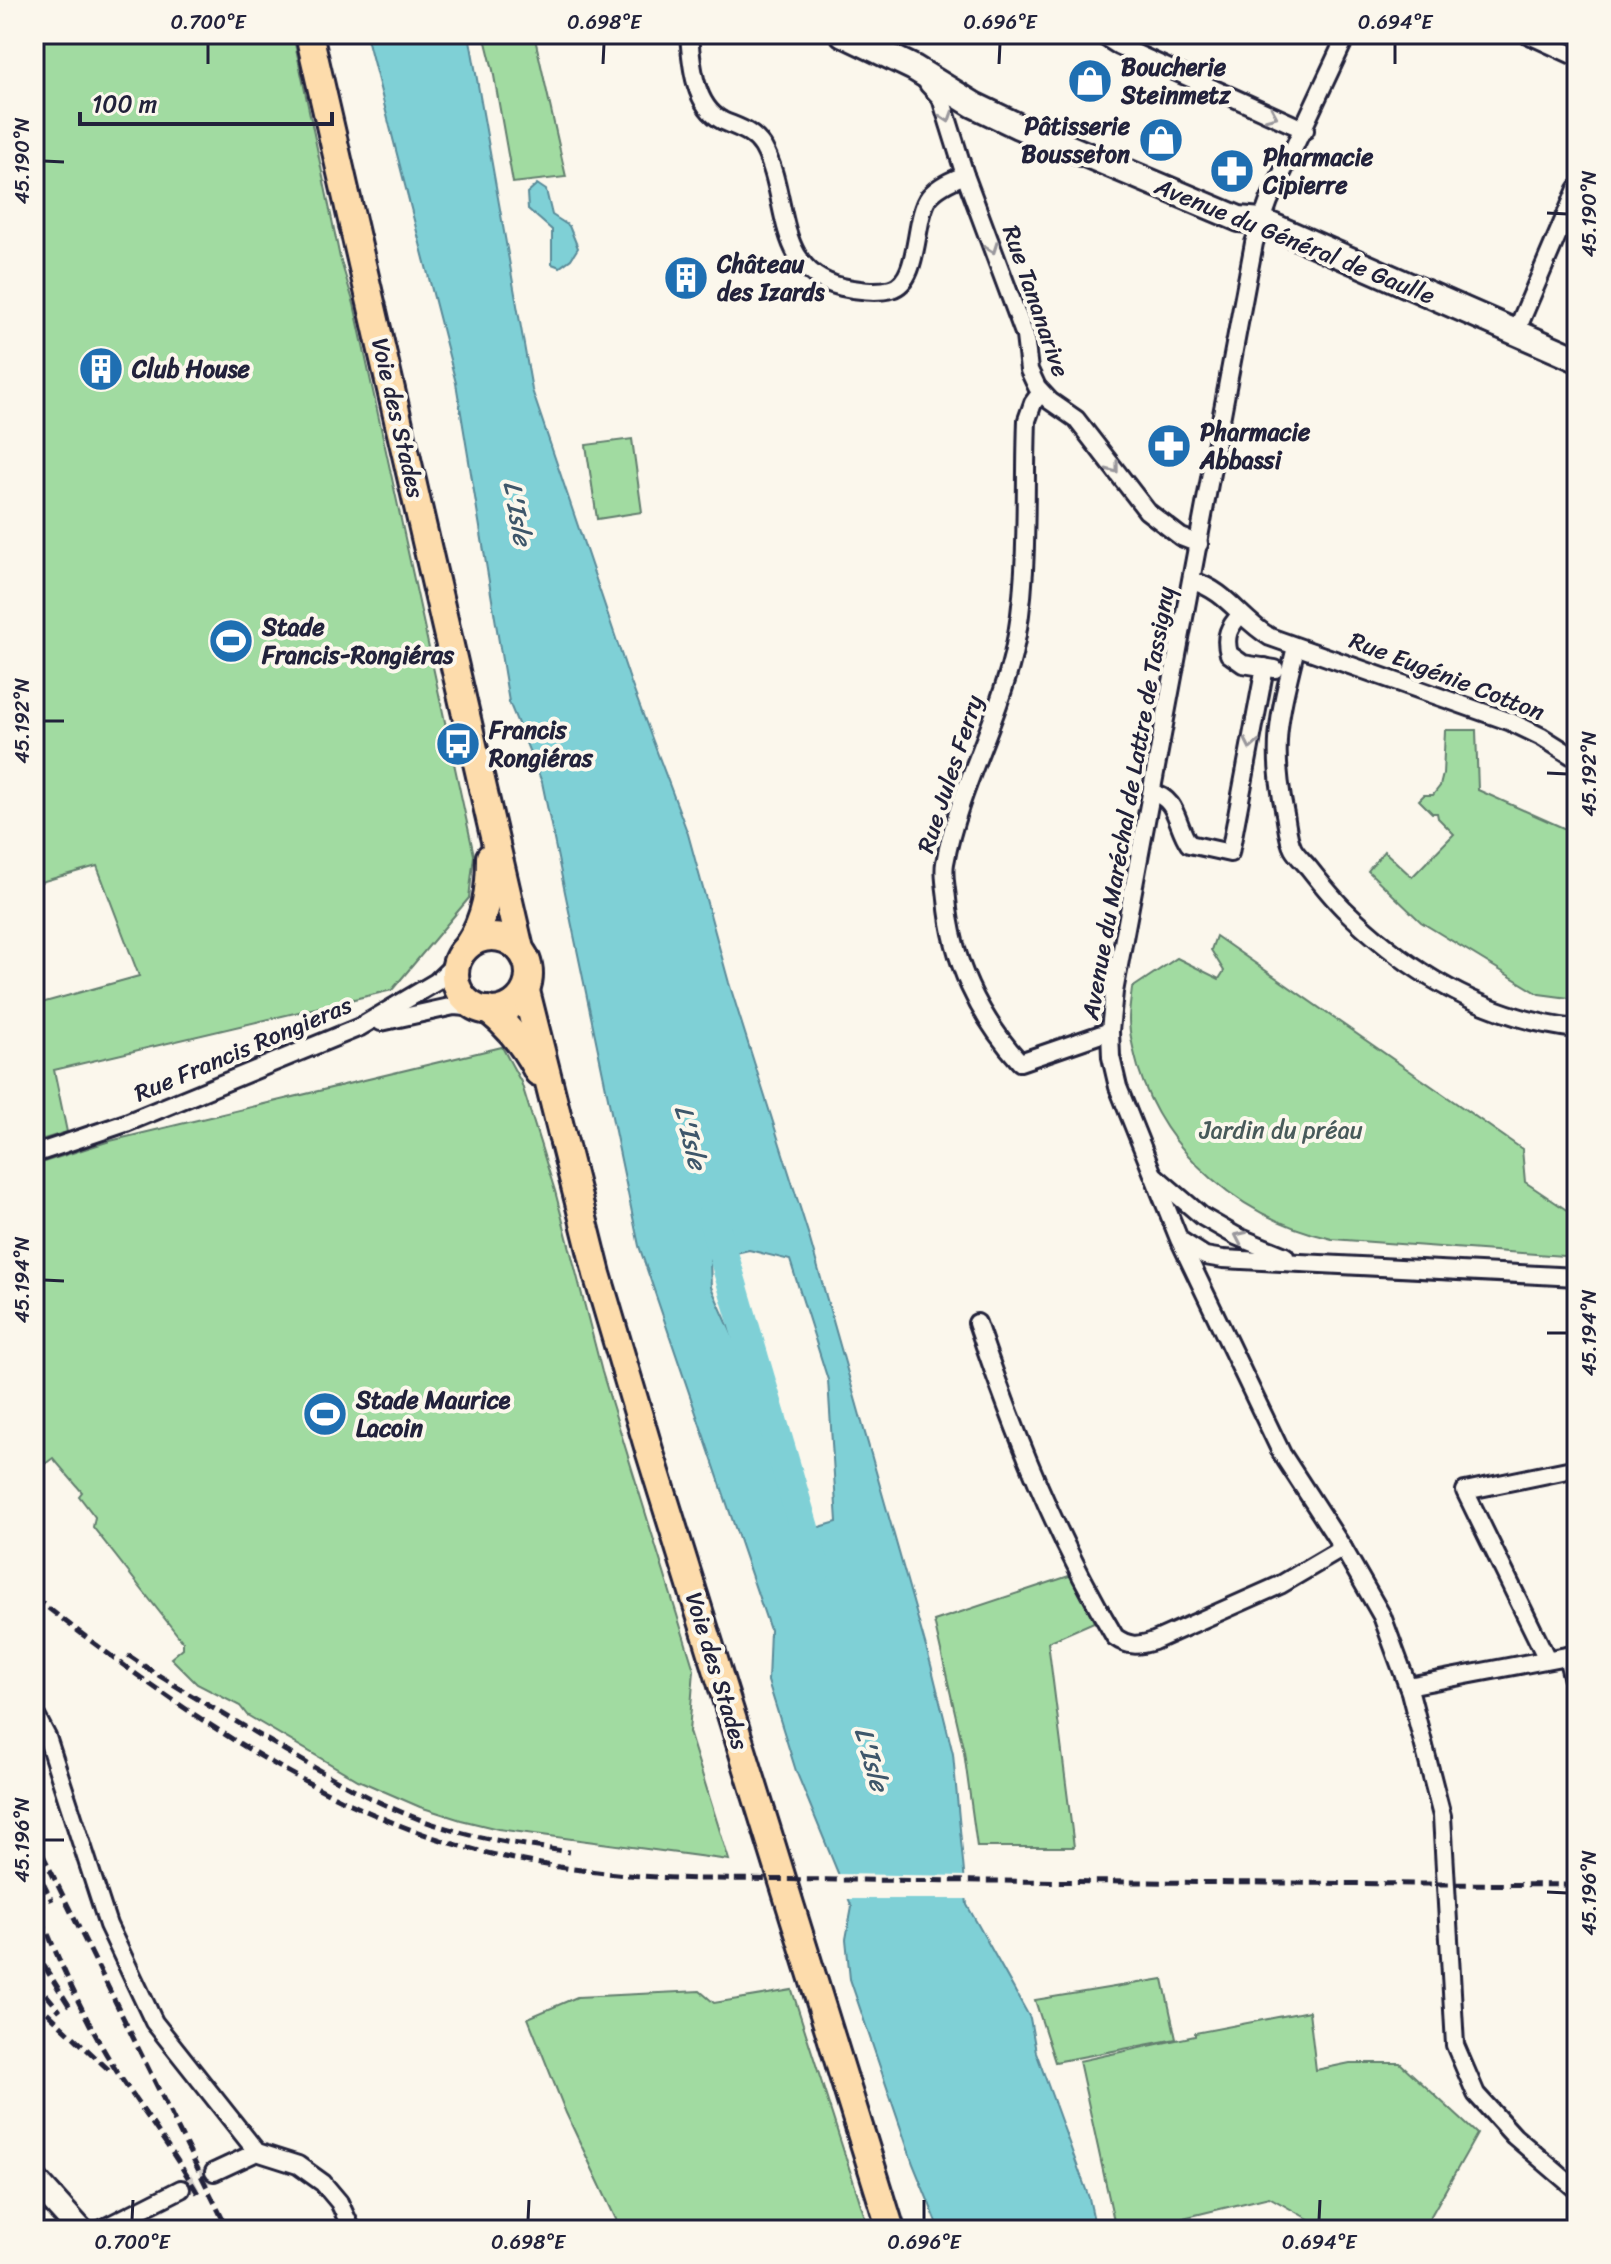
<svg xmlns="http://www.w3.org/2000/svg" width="1611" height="2264" viewBox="0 0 1611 2264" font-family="Sriracha,sans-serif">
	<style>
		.green { fill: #a1dba1; stroke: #627e6e; stroke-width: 2 }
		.water { fill: #7fd0d6; stroke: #5a8a98; stroke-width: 2; fill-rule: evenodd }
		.pier { fill: #fbf7ec }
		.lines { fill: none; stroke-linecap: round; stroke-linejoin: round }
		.river { stroke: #7fd0d6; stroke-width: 30 }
		.street-tunnel { stroke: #d0ccc9; stroke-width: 16; stroke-dasharray: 16 8; stroke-linecap: butt }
		.street-casing { stroke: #22223b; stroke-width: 22 }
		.secondary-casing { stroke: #22223b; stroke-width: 30 }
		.primary-casing { stroke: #22223b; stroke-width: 32 }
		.street { stroke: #fbf7ec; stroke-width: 16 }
		.secondary { stroke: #fbf7ec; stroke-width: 24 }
		.primary { stroke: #fddcac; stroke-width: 26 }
		.rail { stroke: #22223b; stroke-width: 5; stroke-dasharray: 12 6; stroke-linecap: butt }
		.oneway { stroke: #99979c }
		.ticks { fill: none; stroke: #22223b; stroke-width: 3 }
		.labels { text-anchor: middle; stroke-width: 8; stroke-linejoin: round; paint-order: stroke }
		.poi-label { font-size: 24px; font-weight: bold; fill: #22223b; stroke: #fbf7ec; text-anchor: start }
		.street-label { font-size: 24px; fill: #22223b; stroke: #fbf7ec }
		.park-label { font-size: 24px; fill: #485a5a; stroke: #fbf7ec }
		.water-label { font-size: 26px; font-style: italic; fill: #3e566a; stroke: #fbf7ec }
		.neatline { fill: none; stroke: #22223b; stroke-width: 3 }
		.ticks-label { font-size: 20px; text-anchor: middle; fill: #22223b }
	</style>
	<rect width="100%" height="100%" fill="#fbf7ec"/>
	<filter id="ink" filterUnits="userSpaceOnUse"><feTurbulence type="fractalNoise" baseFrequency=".0125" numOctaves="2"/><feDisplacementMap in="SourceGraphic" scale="16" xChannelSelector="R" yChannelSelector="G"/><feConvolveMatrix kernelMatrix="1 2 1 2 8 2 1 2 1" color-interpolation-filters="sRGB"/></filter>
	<g filter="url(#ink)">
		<g class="green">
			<path d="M34,34H293L340,258L354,304L474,855L469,898L392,990L54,1070L67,1132L34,1142V1005L139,976L97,866L34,884Z"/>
			<path d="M484,34H534L566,177L513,183L493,70Z"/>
			<path d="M632,439L642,512L597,519L586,445Z"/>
			<path d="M1445,730H1476L1478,790L1577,834V999L1539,994L1421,922L1368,871L1384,851L1412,877L1454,834L1438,818L1437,813H1432L1419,800L1424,795H1433L1440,786L1443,774Z"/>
			<path d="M1216,936L1522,1149L1525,1182L1577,1217V1257L1332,1239C1243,1219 1165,1155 1138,1067C1134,1052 1129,1035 1129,1019C1129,1009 1131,998 1132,988L1177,958L1219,979L1224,971L1211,950Z"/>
			<path d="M502,1047L521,1082L555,1191L602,1372L694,1670L689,1732L729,1860L498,1829L461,1820L420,1807L358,1780L247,1715L240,1706L197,1684L171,1658L183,1648V1642L93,1527L95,1517L79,1496L82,1492L53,1458L34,1472V1165L110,1141Z"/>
			<path d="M1072,1575L1094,1622L1048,1642L1074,1847H977L964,1752L934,1621Z"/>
			<path d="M1163,1979L1176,2039L1055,2062L1035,2000Z"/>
			<path d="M792,1990L869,2230H621L566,2113L528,2018L577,1997L700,1991L714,2003Z"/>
			<path d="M1309,2011L1316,2070L1350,2063H1400L1477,2134L1423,2230H1328L1269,2197L1183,2218L1156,2230H1116L1079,2061L1195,2036V2033Z"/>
		</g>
		<g class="water">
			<path d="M366,34H469L532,390L631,683L688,834L729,983L808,1233L931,1665L953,1754L967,1905L1030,2018L1036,2052L1089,2198L1096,2230H940L913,2164L850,1979L846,1939L852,1907L796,1771L768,1681L770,1630L639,1246L542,782L509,702L456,383ZM749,1250L790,1260L828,1380L837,1522L795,1534L745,1363L711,1287L710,1259Z"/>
			<path d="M537,184L546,190L552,215L569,226L578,248L571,259L560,267L552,264V230L528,209L527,193Z"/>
		</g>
		<path class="pier" d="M835,1874L969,1876L970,1899H845Z"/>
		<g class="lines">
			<path class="river" d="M712,1216L816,1569"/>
			<path class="street-tunnel" d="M181,2189L214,2172"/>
			<g class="street-casing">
				<g id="street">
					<path d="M689,34C691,62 694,107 723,121C739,128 753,131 763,147C791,197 772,270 842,287C855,290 877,293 891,289C921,281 913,218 929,197C938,186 952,180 965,175"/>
					<path d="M1100,34L1119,46L1305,130"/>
					<path d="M1347,34L1269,201L1254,243L1114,992L1110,1031L1111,1057L1118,1087L1179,1239L1282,1454L1343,1548L1382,1616L1410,1692L1442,1816L1455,2045L1476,2094L1514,2136L1577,2190"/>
					<path d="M1527,34L1577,57"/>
					<path d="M928,84L941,98L965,175L1025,336L1029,370L1037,387L1050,401L1076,419L1147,511L1181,537L1199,544"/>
					<path d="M1516,332L1577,189"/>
					<path d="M1041,392L1033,403L1027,420C1024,497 1030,580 1013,655C996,726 958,791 945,863C943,874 946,887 947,899C952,960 978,1016 1020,1062L1110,1031"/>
					<path d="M1192,581C1226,590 1241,620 1270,637L1511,722L1542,737L1577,759"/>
					<path d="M1241,614C1229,627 1224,636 1229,654L1243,664L1275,669"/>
					<path d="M1296,647C1280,713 1270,745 1285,814C1287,825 1288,840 1293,849C1297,856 1304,862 1309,868C1320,882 1331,896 1344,909C1409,973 1486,1019 1577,1029"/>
					<path d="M1152,793C1178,798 1176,826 1189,844L1230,853L1265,667"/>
					<path d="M381,1022L454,1006L478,1008"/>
					<path d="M34,1154L126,1123L360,1027L436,982L457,962"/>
					<path d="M1155,1176L1203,1217L1236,1236L1285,1256"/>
					<path d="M1180,1240L1205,1256L1223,1259L1577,1277"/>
					<path d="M977,1323C1014,1432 1056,1538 1115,1637C1129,1647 1138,1646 1154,1641L1280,1585L1343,1548"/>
					<path d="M1567,1656L1577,1696"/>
					<path d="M1547,1659L1465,1491L1577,1468"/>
					<path d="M1408,1686L1577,1654"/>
					<path d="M34,1712L47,1737L108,1925L154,2022L257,2152L298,2165L323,2183L339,2202L352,2230"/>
					<path d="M214,2172L257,2152"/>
					<path d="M100,2230L181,2189"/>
				</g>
			</g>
			<g class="secondary-casing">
				<g id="secondary">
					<path d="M843,34L914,68L974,105L1018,126L1239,219L1261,221L1577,359"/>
					<path d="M34,2179L80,2230"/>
				</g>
			</g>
			<g class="primary-casing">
				<g id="primary">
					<path d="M309,34L520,949"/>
					<circle cx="492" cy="974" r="37"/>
					<path d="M468,945C486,918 490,889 490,857"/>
					<path d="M526,991L597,1274L649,1450L891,2230"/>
					<path d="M488,1010C510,1027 525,1047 538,1072"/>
				</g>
			</g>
			<use href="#street" class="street"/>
			<use href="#secondary" class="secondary"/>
			<use href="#primary" class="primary"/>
			<g class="rail">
				<path d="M34,1597C144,1683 258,1766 387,1820C486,1862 595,1876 701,1879L1577,1885"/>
				<path d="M128,1655C170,1684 215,1709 259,1735C320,1771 380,1809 449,1829C488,1841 529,1845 569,1852"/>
				<path d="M34,1837L228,2230"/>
				<path d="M34,1865L52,1901"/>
				<path d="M34,1901C60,1962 85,2023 121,2078C148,2118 176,2156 200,2197"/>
				<path d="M34,1950L70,2007"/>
				<path d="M34,1980L60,2011"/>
				<path d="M34,2000L110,2071"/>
			</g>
		</g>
		<defs><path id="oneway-chevron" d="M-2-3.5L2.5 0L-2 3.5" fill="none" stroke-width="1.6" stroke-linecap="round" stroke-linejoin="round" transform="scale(2)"/></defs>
		<g class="oneway">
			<use href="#oneway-chevron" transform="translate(1272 115) rotate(24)"/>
			<use href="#oneway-chevron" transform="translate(947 117) rotate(72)"/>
			<use href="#oneway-chevron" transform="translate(992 248) rotate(70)"/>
			<use href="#oneway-chevron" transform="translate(1114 468) rotate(52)"/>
			<use href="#oneway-chevron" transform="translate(1251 744) rotate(101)"/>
			<use href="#oneway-chevron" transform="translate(1240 1237) rotate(-155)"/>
		</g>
	</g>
	<path class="ticks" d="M208,64V44M603,64L604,44M999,64L1000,44M1395,64V44M44,161L64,162M1547,213L1567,214M44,721H64M1547,773L1567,774M44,1280L64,1281M1547,1333H1567M44,1840H64M1547,1892L1567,1893M132,2220L133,2200M528,2220L529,2200M924,2220V2200M1319,2220L1320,2200"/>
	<defs>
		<g id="shop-disc" transform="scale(2.3)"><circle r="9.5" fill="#1f6fb2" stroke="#fbf7ec"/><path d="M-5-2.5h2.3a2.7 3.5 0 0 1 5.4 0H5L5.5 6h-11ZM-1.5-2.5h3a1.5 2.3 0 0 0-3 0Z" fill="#fff"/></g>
		<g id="pharmacy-disc" transform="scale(2.3)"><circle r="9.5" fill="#1f6fb2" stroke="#fbf7ec"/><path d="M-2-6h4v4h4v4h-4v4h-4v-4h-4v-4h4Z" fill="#fff"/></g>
		<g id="building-disc" transform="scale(2.3)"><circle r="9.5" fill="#1f6fb2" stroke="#fbf7ec"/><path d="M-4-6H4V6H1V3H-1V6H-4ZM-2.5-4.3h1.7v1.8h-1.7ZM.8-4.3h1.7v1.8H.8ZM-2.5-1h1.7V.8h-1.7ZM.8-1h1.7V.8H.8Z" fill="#fff"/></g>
		<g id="stadium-disc" transform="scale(2.3)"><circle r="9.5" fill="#1f6fb2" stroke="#fbf7ec"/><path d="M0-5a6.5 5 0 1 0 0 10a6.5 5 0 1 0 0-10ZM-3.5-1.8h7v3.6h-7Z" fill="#fff"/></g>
		<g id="bus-disc" transform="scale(2.3)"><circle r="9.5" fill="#1f6fb2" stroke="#fbf7ec"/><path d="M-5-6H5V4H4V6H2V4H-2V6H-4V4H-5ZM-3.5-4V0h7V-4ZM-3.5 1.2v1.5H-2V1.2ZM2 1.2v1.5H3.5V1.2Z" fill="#fff"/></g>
	</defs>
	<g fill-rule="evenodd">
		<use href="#shop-disc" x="1090" y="81"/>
		<use href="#shop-disc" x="1161" y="140"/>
		<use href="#pharmacy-disc" x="1232" y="171"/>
		<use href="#building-disc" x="686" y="278"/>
		<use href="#building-disc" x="101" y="369"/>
		<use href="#pharmacy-disc" x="1169" y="446"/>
		<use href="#stadium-disc" x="231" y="641"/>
		<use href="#bus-disc" x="458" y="744"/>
		<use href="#stadium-disc" x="325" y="1414"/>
	</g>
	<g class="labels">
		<g class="poi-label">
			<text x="1121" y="75">Boucherie<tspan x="1121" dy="28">Steinmetz</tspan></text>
			<text x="1130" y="134" text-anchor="end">Pâtisserie<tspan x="1130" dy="28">Bousseton</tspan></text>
			<text x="1263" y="165">Pharmacie<tspan x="1263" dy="28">Cipierre</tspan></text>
			<text x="717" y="272">Château<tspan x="717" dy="28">des Izards</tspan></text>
			<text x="132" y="377">Club House</text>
			<text x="1200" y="440">Pharmacie<tspan x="1200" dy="28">Abbassi</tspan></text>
			<text x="262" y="635">Stade<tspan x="262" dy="28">Francis-Rongiéras</tspan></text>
			<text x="489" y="738">Francis<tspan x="489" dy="28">Rongiéras</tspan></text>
			<text x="356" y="1408">Stade Maurice<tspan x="356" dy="28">Lacoin</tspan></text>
		</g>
		<g class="street-label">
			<text transform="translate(1295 241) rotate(22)" y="8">Avenue du Général de Gaulle</text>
			<text transform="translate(1036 301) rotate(71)" y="8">Rue Tananarive</text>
			<text transform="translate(398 418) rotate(77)" y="8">Voie des Stades</text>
			<text transform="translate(1447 676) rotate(21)" y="8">Rue Eugénie Cotton</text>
			<text transform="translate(950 774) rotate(-72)" y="8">Rue Jules Ferry</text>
			<text transform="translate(1128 803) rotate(-80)" y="8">Avenue du Maréchal de Lattre de Tassigny</text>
			<text transform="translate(243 1049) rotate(-23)" y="8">Rue Francis Rongieras</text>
			<text transform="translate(717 1671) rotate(73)" y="8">Voie des Stades</text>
		</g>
		<g class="park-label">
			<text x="1281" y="1138">Jardin du préau</text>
		</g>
		<g class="water-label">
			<text transform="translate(518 513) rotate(80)" y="9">L'Isle</text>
			<text transform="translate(691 1137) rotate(76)" y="9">L'Isle</text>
			<text transform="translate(872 1759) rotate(74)" y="9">L'Isle</text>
		</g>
	</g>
	<rect width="1611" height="2264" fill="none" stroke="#fbf7ec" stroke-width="88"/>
	<path d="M80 112v12h252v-12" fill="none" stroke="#22223b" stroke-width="4"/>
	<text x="92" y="112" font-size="24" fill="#22223b" stroke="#fbf7ec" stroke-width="6" paint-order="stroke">100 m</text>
	<rect x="44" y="44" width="1523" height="2176" class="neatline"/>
	<g class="ticks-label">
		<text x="208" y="29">0.700°E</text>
		<text x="604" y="29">0.698°E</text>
		<text x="1000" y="29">0.696°E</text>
		<text x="1395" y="29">0.694°E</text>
		<text transform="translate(22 161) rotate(-90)" y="7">45.190°N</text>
		<text transform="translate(1589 214) rotate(-90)" y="7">45.190°N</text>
		<text transform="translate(22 721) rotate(-90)" y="7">45.192°N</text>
		<text transform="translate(1589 774) rotate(-90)" y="7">45.192°N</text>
		<text transform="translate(22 1280) rotate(-90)" y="7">45.194°N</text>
		<text transform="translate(1589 1333) rotate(-90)" y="7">45.194°N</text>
		<text transform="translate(22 1840) rotate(-90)" y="7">45.196°N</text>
		<text transform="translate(1589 1893) rotate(-90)" y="7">45.196°N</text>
		<text x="132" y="2249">0.700°E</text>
		<text x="528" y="2249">0.698°E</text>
		<text x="924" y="2249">0.696°E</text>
		<text x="1319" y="2249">0.694°E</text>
	</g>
</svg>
